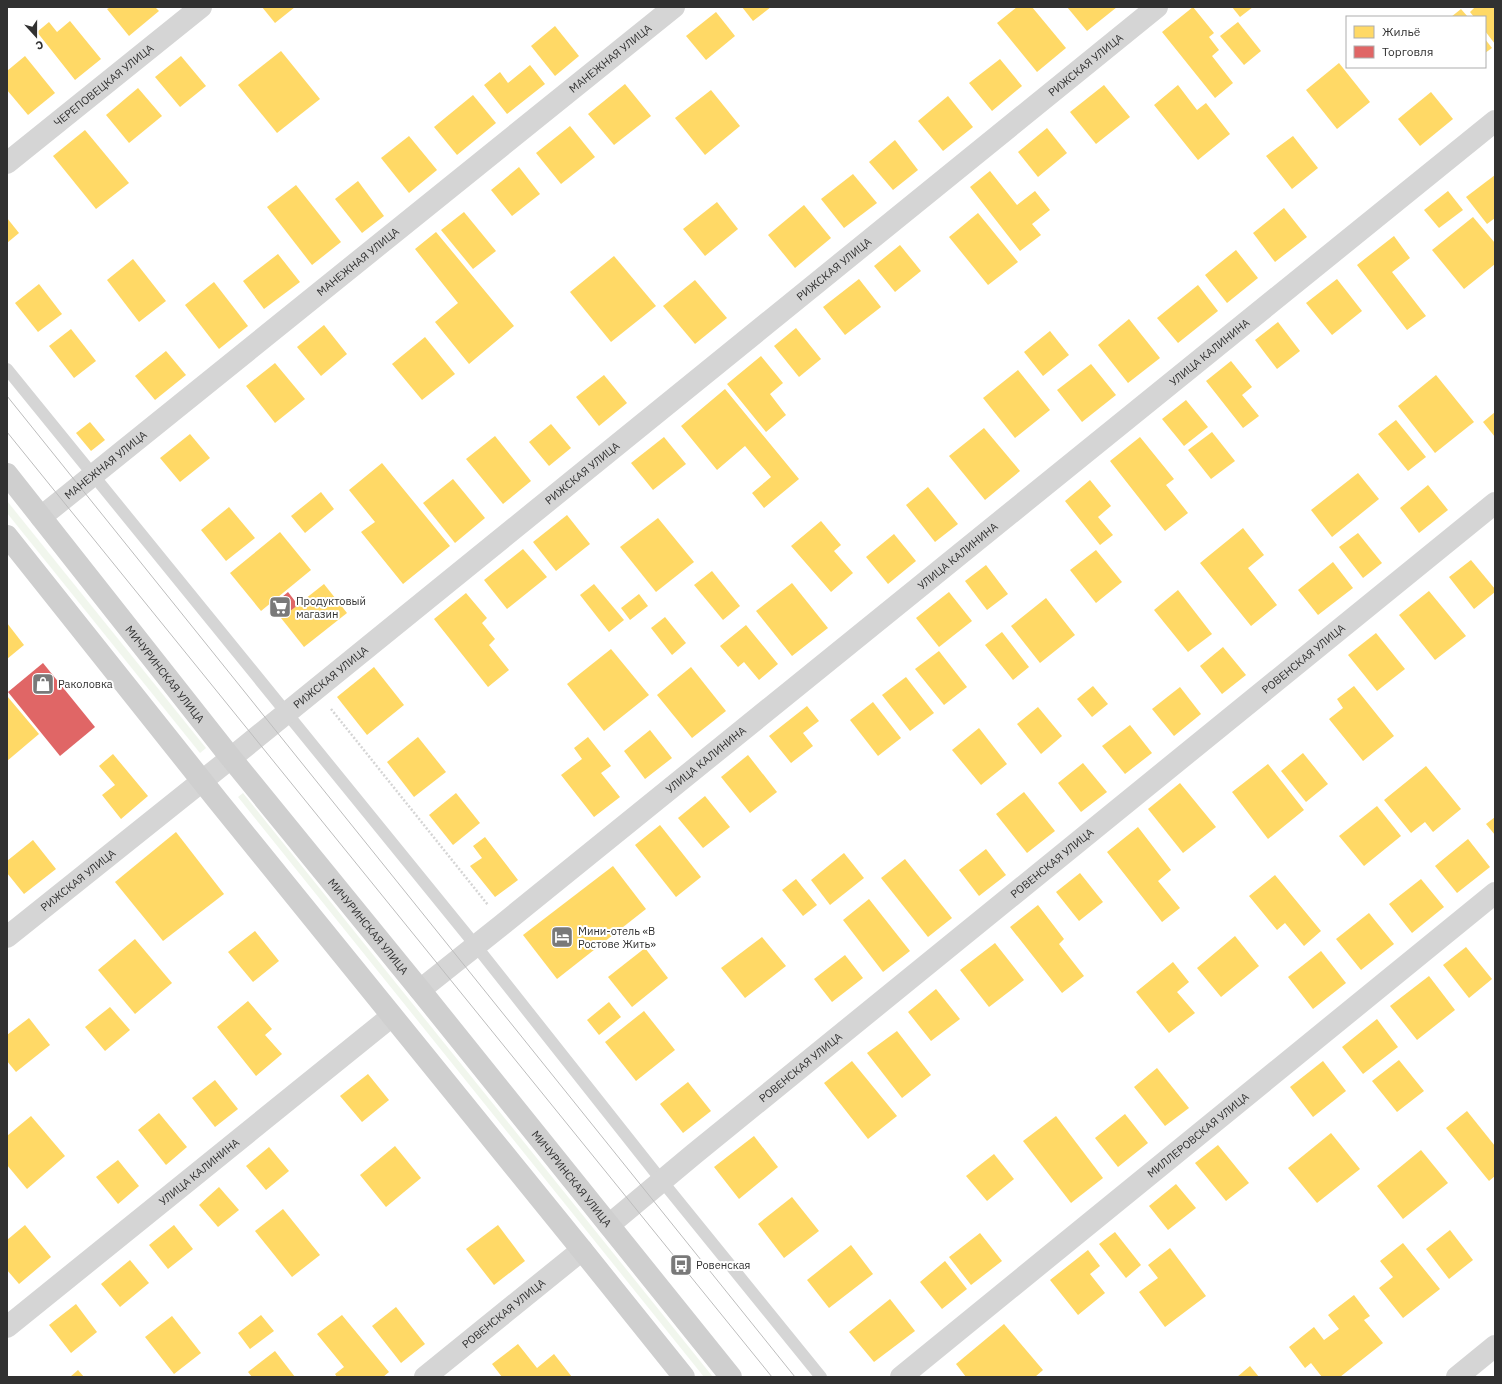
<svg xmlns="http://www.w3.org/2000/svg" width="1502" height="1384" viewBox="0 0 1502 1384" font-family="'IBM Plex Sans',sans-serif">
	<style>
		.green { fill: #f1f6ed }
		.homes { fill: #ffd966 }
		.shops { fill: #e06666 }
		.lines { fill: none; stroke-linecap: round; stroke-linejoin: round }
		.path { stroke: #d5d5d5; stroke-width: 2.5; stroke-dasharray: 2 2; stroke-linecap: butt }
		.service { stroke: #d5d5d5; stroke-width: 12 }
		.minor { stroke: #d5d5d5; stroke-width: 22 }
		.tertiary { stroke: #d5d5d5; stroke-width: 22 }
		.secondary { stroke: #cfcfcf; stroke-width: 22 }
		.tram { stroke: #bdbdbd; stroke-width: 1 }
		.labels { text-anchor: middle; stroke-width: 4; stroke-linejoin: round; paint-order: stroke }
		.street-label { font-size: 11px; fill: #313131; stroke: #fff }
		.poi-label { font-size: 11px; fill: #313131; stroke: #fff; text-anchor: start }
	</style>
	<rect width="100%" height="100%" fill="#fff"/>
	<g class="green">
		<path d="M7,501L206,748L200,753L7,513Z"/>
		<path d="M243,793L713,1377H704L238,797Z"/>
	</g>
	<g class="homes">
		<path d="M111,7H155L159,11L129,36L107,9Z"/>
		<path d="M262,7H295L275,23Z"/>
		<path d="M742,7H771L753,21Z"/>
		<path d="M1017,7H1032L1066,48L1037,72L997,23Z"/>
		<path d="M1067,7H1117L1087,31Z"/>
		<path d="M1193,7L1214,33L1209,37L1219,50L1212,56L1233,83L1215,98L1162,32Z"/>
		<path d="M1232,7H1253L1240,17Z"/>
		<path d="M1475,7H1495V44L1485,31V17H1474L1470,12Z"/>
		<path d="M1461,9L1468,17H1451Z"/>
		<path d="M716,12L735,36L706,60L686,36Z"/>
		<path d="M70,21L101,59L75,80L37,32L49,22L57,32Z"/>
		<path d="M1238,22L1261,51L1244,65L1220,36Z"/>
		<path d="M555,26L579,56L555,76L531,46Z"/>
		<path d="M1485,39L1492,48L1485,53Z"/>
		<path d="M281,51L320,99L277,133L238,85Z"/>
		<path d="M25,56L55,93L28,115L7,90V71Z"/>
		<path d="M181,56L206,86L180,107L155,77Z"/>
		<path d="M1000,59L1022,86L992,111L969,83Z"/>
		<path d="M1339,63L1370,102L1337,129L1306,90Z"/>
		<path d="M530,65L545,84L507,114L484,85L500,72L508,83Z"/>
		<path d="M625,84L651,116L614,145L588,114Z"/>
		<path d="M1104,85L1130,117L1096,144L1070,112Z"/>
		<path d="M1178,85L1197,110L1206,103L1230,134L1198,160L1154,105Z"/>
		<path d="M138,88L162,116L129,143L106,115Z"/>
		<path d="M711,90L740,126L705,155L675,118Z"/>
		<path d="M1431,92L1453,119L1420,146L1398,119Z"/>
		<path d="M473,95L496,123L457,155L434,127Z"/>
		<path d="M948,96L973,127L943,151L918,121Z"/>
		<path d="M570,126L595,157L561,184L536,153Z"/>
		<path d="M1047,128L1067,153L1038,177L1018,152Z"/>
		<path d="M85,130L129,183L96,209L53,156Z"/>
		<path d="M409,136L437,170L409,193L381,158Z"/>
		<path d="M1293,136L1318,168L1292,189L1266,156Z"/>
		<path d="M895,140L918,170L893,190L869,162Z"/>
		<path d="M519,167L540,194L512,216L491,190Z"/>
		<path d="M990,171L1017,205L1035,191L1050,210L1032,224L1041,235L1020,251L970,187Z"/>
		<path d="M853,174L877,203L844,228L821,199Z"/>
		<path d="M1495,175V218L1487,224L1466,197Z"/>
		<path d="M358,181L384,216L362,233L335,199Z"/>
		<path d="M296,185L341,242L312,265L267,207Z"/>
		<path d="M1448,191L1463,210L1439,228L1424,210Z"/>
		<path d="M717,202L738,229L705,256L683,229Z"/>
		<path d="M804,205L831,238L795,268L768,235Z"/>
		<path d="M1284,208L1307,237L1275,262L1253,233Z"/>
		<path d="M464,212L496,251L473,269L441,230Z"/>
		<path d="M978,213L1018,262L988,285L949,237Z"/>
		<path d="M1473,217L1495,243V264L1464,289L1432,250Z"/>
		<path d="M7,218L19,233L7,243Z"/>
		<path d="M436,232L514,326L469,364L435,322L458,303L415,249Z"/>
		<path d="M1394,236L1410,258L1392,272L1426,316L1407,330L1357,265Z"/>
		<path d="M900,245L921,271L895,292L874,266Z"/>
		<path d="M1236,250L1258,278L1227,303L1205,275Z"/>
		<path d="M278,254L300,282L264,309L243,281Z"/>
		<path d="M614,256L656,306L611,342L570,292Z"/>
		<path d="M133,259L166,301L139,322L107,280Z"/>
		<path d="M859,279L881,307L845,335L823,307Z"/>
		<path d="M1337,279L1362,311L1332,335L1306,303Z"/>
		<path d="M695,280L727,318L695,344L663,306Z"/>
		<path d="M214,282L248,326L219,349L185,305Z"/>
		<path d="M39,284L62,314L38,332L15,303Z"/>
		<path d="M1198,285L1218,311L1178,343L1157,318Z"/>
		<path d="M1129,319L1160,358L1128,383L1098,345Z"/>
		<path d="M1278,322L1300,351L1277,369L1255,340Z"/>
		<path d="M324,325L347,354L321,376L297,347Z"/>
		<path d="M796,328L821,359L799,377L774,346Z"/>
		<path d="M71,329L96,361L74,378L49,346Z"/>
		<path d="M1050,331L1069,355L1043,376L1024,352Z"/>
		<path d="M425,337L455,374L422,400L392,364Z"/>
		<path d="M166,351L186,375L155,400L135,376Z"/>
		<path d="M761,356L783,383L770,394L786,415L766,432L727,384Z"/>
		<path d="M1231,361L1252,387L1242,395L1259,416L1243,428L1206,381Z"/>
		<path d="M275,363L305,399L275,423L246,386Z"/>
		<path d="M1091,364L1116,395L1082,422L1057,390Z"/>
		<path d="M1018,370L1050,410L1015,438L983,398Z"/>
		<path d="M604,375L627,403L599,426L576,397Z"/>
		<path d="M1436,375L1474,422L1435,453L1398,406Z"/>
		<path d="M725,389L799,479L764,508L752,493L771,477L745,446L717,470L681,426Z"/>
		<path d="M1186,400L1208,427L1184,446L1162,419Z"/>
		<path d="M1495,412V437L1483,422Z"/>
		<path d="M1396,420L1426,457L1408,471L1378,434Z"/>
		<path d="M90,422L105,440L91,451L76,433Z"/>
		<path d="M551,424L571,448L549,466L529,442Z"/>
		<path d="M984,428L1020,471L985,500L949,456Z"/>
		<path d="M1212,432L1235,461L1211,479L1188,450Z"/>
		<path d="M190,434L210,458L180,482L160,458Z"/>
		<path d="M495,436L531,481L503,504L466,459Z"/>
		<path d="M664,437L686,464L653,490L631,463Z"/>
		<path d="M1140,437L1174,479L1166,485L1188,513L1165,531L1110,461Z"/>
		<path d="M382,463L450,546L403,584L361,532L375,522L349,490Z"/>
		<path d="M1358,473L1379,499L1332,537L1311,510Z"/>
		<path d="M453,479L485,518L455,543L423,503Z"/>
		<path d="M1090,480L1111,506L1098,517L1113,535L1100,545L1065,501Z"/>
		<path d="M1428,485L1448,510L1419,533L1400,508Z"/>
		<path d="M928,487L958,524L935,542L906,505Z"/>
		<path d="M321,492L334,509L305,533L291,516Z"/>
		<path d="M229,507L255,538L226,561L201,530Z"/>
		<path d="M567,515L590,544L556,571L533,542Z"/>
		<path d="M658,518L694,562L656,592L620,547Z"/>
		<path d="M821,521L841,545L834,551L853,573L831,592L791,546Z"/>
		<path d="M1243,528L1264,555L1248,568L1277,605L1251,626L1200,563Z"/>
		<path d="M280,532L311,570L261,611L230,573Z"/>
		<path d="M1358,533L1382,563L1363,578L1339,547Z"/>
		<path d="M894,534L916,561L888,584L866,557Z"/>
		<path d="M523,549L547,577L507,609L484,580Z"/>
		<path d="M1096,550L1122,582L1096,603L1070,570Z"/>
		<path d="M1471,560L1495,589V592L1474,609L1449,577Z"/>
		<path d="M1333,562L1353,588L1318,615L1298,590Z"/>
		<path d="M986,565L1008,594L987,610L965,581Z"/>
		<path d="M712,571L740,606L723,620L694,585Z"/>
		<path d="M792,583L828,628L792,656L756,611Z"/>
		<path d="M324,584L347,613L304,647L281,618Z"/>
		<path d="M594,584L624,620L609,632L580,595Z"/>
		<path d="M1178,590L1212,634L1188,652L1154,610Z"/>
		<path d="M1429,591L1466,636L1435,660L1399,615Z"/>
		<path d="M949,592L972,621L939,647L916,618Z"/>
		<path d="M466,593L487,618L482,623L495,639L489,645L509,670L488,687L434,619Z"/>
		<path d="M639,594L648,606L630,620L621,608Z"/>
		<path d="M1046,598L1075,635L1040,663L1011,626Z"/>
		<path d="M665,617L686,643L672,655L651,628Z"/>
		<path d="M7,623L24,645L7,659Z"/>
		<path d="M746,625L778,664L759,680L744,662L738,667L720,646Z"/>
		<path d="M1002,632L1029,667L1013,680L985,645Z"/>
		<path d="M1376,633L1405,669L1377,691L1348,655Z"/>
		<path d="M1223,647L1246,675L1222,694L1200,666Z"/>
		<path d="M611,649L649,695L604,731L567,684Z"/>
		<path d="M939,651L967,687L944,705L915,669Z"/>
		<path d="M374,667L404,705L367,735L337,697Z"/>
		<path d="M691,667L726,711L692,738L657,695Z"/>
		<path d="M906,677L934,713L910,731L882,695Z"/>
		<path d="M1093,686L1108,704L1092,717L1077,699Z"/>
		<path d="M1354,686L1394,736L1363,761L1329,719L1343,708L1337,699Z"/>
		<path d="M1180,687L1201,714L1174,736L1152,709Z"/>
		<path d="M7,696L39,734L7,761Z"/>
		<path d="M873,702L901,738L878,756L850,720Z"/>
		<path d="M807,706L819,721L803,733L813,746L791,763L769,736Z"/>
		<path d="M1038,707L1062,736L1041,754L1017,724Z"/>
		<path d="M1130,725L1152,753L1125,774L1102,746Z"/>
		<path d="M979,728L1007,764L981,785L952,750Z"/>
		<path d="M650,730L672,758L645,779L624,751Z"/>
		<path d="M418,737L446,772L414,797L387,762Z"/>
		<path d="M588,737L611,766L601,773L620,797L594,817L561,775L582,759L574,748Z"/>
		<path d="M1303,753L1328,784L1306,802L1281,771Z"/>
		<path d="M113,754L148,796L121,819L102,795L115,785L99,766Z"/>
		<path d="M748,755L777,792L750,813L721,777Z"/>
		<path d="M1083,763L1107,792L1081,812L1058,783Z"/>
		<path d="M1268,764L1304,810L1268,839L1232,792Z"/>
		<path d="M1426,766L1461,809L1433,832L1425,822L1411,833L1384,800Z"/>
		<path d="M1180,783L1216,827L1183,853L1148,809Z"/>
		<path d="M1024,792L1055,831L1027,853L996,814Z"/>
		<path d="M456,793L480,823L453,845L429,815Z"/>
		<path d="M705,796L730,827L703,848L678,818Z"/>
		<path d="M1377,806L1401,836L1364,866L1339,836Z"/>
		<path d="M1495,817V835L1486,824Z"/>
		<path d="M660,825L701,877L676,897L635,845Z"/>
		<path d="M1138,827L1171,870L1158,881L1180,908L1162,922L1107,852Z"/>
		<path d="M176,832L224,894L163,941L115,882Z"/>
		<path d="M485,837L518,880L495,897L470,866L482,858L473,846Z"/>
		<path d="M1468,839L1490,867L1457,893L1435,866Z"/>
		<path d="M33,840L56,869L24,894L7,873V861Z"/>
		<path d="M986,849L1006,875L979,896L959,870Z"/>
		<path d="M844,853L864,878L830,905L811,880Z"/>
		<path d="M905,859L952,918L928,937L881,878Z"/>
		<path d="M613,866L646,909L557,979L523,935Z"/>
		<path d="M1080,873L1103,902L1079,921L1056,892Z"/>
		<path d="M1275,875L1321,931L1304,946L1285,923L1277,930L1249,896Z"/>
		<path d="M796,879L817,905L803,916L782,890Z"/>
		<path d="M1421,879L1444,907L1412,933L1389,904Z"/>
		<path d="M869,899L910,951L883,972L843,920Z"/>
		<path d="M1038,905L1064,939L1059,944L1084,976L1062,993L1010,927Z"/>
		<path d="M1369,913L1394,944L1361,970L1336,939Z"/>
		<path d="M255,931L279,961L253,982L228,952Z"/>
		<path d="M1235,936L1259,966L1221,997L1197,968Z"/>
		<path d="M762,937L786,966L745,998L721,968Z"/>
		<path d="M135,939L172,983L135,1014L98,970Z"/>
		<path d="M995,943L1024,980L989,1007L960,970Z"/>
		<path d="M1466,947L1492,979L1469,998L1443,965Z"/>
		<path d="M645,948L668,978L632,1007L608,977Z"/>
		<path d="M1321,951L1346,983L1313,1009L1288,977Z"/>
		<path d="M845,955L863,978L832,1002L814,979Z"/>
		<path d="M1173,962L1189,982L1177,992L1195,1013L1169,1033L1136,992Z"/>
		<path d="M1429,976L1455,1010L1417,1040L1390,1006Z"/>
		<path d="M936,989L960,1019L931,1041L908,1012Z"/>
		<path d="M248,1001L272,1029L265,1035L282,1054L256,1076L217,1027Z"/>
		<path d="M609,1002L621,1017L599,1035L587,1020Z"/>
		<path d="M110,1007L130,1030L105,1051L85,1027Z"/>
		<path d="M644,1011L675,1050L636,1081L605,1042Z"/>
		<path d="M29,1018L50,1045L16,1072L7,1061V1035Z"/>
		<path d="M1377,1019L1398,1047L1363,1074L1342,1047Z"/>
		<path d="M897,1031L931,1075L902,1098L867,1053Z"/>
		<path d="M1399,1060L1424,1091L1397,1112L1372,1081Z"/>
		<path d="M852,1061L897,1116L868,1139L824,1083Z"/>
		<path d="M1323,1061L1346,1091L1313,1117L1290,1087Z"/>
		<path d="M1157,1068L1189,1108L1165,1126L1134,1087Z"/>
		<path d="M368,1074L389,1100L362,1122L340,1096Z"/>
		<path d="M215,1080L238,1109L215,1127L192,1098Z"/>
		<path d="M688,1082L711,1111L683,1133L660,1104Z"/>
		<path d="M1467,1111L1495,1146V1176L1489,1181L1446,1128Z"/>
		<path d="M159,1113L187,1147L166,1165L138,1130Z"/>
		<path d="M1125,1114L1148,1143L1118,1167L1095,1138Z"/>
		<path d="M31,1116L65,1156L27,1189L7,1165V1136Z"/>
		<path d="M1056,1116L1103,1178L1071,1203L1023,1141Z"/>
		<path d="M1331,1133L1360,1169L1317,1203L1288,1168Z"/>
		<path d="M754,1136L778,1167L739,1199L714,1167Z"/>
		<path d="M1218,1145L1249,1183L1226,1201L1195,1163Z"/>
		<path d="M395,1146L421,1178L386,1207L360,1175Z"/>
		<path d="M269,1147L289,1171L266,1190L246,1166Z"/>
		<path d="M1421,1150L1448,1183L1403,1219L1377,1186Z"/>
		<path d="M994,1154L1014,1179L987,1201L966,1176Z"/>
		<path d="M118,1160L139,1186L118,1204L96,1177Z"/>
		<path d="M1176,1184L1196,1208L1168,1230L1149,1206Z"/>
		<path d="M219,1187L239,1210L218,1227L199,1205Z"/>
		<path d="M792,1197L819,1231L784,1258L758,1224Z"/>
		<path d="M283,1209L320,1255L292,1277L255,1231Z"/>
		<path d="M25,1225L51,1257L19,1284L7,1270V1240Z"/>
		<path d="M174,1225L193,1249L168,1269L149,1245Z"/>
		<path d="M498,1225L525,1261L494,1285L466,1249Z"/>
		<path d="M1450,1230L1473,1260L1449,1279L1426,1249Z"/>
		<path d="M1115,1232L1141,1265L1126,1278L1099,1244Z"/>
		<path d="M980,1233L1002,1261L971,1285L949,1257Z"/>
		<path d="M1403,1243L1440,1289L1403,1318L1379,1288L1393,1277L1380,1261Z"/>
		<path d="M851,1245L873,1274L829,1308L807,1280Z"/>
		<path d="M1170,1248L1206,1296L1165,1327L1139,1292L1158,1278L1148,1265Z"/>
		<path d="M1088,1250L1100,1266L1090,1274L1105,1293L1078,1315L1050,1280Z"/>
		<path d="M130,1260L149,1283L120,1307L101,1284Z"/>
		<path d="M945,1261L967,1289L942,1309L920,1282Z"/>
		<path d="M1354,1295L1370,1316L1364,1320L1383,1343L1340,1377H1322L1311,1363L1305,1368L1289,1347L1314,1327L1324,1340L1339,1329L1328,1315Z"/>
		<path d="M890,1299L915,1331L874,1362L849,1332Z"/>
		<path d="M76,1304L97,1332L71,1353L49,1325Z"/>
		<path d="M396,1307L425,1344L401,1363L372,1326Z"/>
		<path d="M261,1315L274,1331L250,1349L238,1333Z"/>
		<path d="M342,1315L389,1372L383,1377H337L335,1374L344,1367L317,1334Z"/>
		<path d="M172,1316L201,1353L174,1374L145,1337Z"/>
		<path d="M1004,1324L1043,1370L1035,1377H966L956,1364Z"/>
		<path d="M518,1344L537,1368L554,1354L572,1377H502L492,1364Z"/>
		<path d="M275,1351L295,1377H252L248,1372Z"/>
		<path d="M1250,1366L1259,1377H1237Z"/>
		<path d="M78,1370L84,1377H70Z"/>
	</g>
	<g class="shops">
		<path d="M288,592L298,605L281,618L271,606Z"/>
		<path d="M43,663L95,727L60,756L8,692Z"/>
	</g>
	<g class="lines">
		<path class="path" d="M331,709L488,905"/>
		<path class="service" d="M7,369L476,946L662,1181L821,1377"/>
		<g class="minor">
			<path id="s1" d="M7,163L201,7"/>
			<path id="s2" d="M41,517L674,7"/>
			<path id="s3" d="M7,937L231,758L1157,7"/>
			<path id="s4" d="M420,990L503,924L1495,121"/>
			<path id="s5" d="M609,1225L694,1154L1495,503"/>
			<path id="s6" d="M7,1327L392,1016"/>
			<path id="s7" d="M425,1377L582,1250"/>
			<path id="s8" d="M901,1377L1495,893"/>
		</g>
		<path class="tertiary" d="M1457,1377L1495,1346"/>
		<g class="secondary">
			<path id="s9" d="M7,474L231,758L420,990L731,1377"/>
			<path d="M7,536L218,801L582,1250L684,1377"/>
		</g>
		<g class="tram">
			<path d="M7,396L795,1377"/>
			<path d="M7,432L772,1377"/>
		</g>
	</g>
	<defs>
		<g id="supermarket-square" transform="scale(1.15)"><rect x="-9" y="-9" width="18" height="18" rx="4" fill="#797979" stroke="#fff"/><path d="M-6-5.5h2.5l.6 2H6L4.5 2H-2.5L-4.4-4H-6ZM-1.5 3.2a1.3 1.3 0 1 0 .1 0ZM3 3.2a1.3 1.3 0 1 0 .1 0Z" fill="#fff"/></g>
		<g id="shop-square" transform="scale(1.15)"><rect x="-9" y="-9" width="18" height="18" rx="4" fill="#797979" stroke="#fff"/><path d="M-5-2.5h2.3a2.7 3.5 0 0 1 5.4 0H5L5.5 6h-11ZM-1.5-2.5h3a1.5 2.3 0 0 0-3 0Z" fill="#fff"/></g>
		<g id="hotel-square" transform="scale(1.15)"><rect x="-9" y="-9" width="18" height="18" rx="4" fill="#797979" stroke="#fff"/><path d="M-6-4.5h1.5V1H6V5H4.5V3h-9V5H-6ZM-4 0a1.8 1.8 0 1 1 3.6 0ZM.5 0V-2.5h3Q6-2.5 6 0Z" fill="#fff"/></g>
		<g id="bus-square" transform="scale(1.15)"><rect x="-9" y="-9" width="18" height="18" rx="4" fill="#797979" stroke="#fff"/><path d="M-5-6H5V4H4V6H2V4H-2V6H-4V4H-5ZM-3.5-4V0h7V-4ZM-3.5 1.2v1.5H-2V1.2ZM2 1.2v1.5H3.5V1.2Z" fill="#fff"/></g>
	</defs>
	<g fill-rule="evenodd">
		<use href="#supermarket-square" x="280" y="607"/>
		<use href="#shop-square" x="43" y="684"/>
		<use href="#hotel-square" x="562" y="937"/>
		<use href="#bus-square" x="681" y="1265"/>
	</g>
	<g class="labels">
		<g class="street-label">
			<text dy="4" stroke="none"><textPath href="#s2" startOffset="731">МАНЕЖНАЯ УЛИЦА</textPath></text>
			<text dy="4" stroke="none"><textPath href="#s3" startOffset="1387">РИЖСКАЯ УЛИЦА</textPath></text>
			<text dy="4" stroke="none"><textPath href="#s1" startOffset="124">ЧЕРЕПОВЕЦКАЯ УЛИЦА</textPath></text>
			<text dy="4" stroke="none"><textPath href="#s2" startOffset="407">МАНЕЖНАЯ УЛИЦА</textPath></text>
			<text dy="4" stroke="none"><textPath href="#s3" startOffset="1063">РИЖСКАЯ УЛИЦА</textPath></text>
			<text dy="4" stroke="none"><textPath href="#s4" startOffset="1015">УЛИЦА КАЛИНИНА</textPath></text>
			<text dy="4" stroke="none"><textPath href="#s2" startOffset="83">МАНЕЖНАЯ УЛИЦА</textPath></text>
			<text dy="4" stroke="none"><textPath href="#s3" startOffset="739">РИЖСКАЯ УЛИЦА</textPath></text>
			<text dy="4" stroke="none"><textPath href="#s4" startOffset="691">УЛИЦА КАЛИНИНА</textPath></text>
			<text dy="4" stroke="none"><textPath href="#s5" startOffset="896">РОВЕНСКАЯ УЛИЦА</textPath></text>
			<text dy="4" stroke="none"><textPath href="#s9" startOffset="255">МИЧУРИНСКАЯ УЛИЦА</textPath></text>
			<text dy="4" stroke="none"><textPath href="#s3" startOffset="415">РИЖСКАЯ УЛИЦА</textPath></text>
			<text dy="4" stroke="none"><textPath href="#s4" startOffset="367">УЛИЦА КАЛИНИНА</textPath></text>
			<text dy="4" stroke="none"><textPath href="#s5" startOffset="572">РОВЕНСКАЯ УЛИЦА</textPath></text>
			<text dy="4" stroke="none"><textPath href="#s3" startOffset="91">РИЖСКАЯ УЛИЦА</textPath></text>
			<text dy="4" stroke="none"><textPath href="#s9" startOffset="579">МИЧУРИНСКАЯ УЛИЦА</textPath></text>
			<text dy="4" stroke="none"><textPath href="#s5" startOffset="248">РОВЕНСКАЯ УЛИЦА</textPath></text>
			<text dy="4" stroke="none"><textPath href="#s8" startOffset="383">МИЛЛЕРОВСКАЯ УЛИЦА</textPath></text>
			<text dy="4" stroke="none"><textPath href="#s6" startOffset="247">УЛИЦА КАЛИНИНА</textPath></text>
			<text dy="4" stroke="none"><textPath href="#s9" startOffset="903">МИЧУРИНСКАЯ УЛИЦА</textPath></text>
			<text dy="4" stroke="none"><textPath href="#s7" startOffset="101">РОВЕНСКАЯ УЛИЦА</textPath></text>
		</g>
		<g class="poi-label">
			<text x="296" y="605">Продуктовый<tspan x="296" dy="13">магазин</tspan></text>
			<text x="58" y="688">Раколовка</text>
			<text x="578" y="935">Мини-отель «В<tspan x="578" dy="13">Ростове Жить»</tspan></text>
			<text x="696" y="1269">Ровенская</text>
		</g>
	</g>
	<rect width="1502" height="1384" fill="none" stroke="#313131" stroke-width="16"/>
	<rect x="1346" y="16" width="140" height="52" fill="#ffffff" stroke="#adadad"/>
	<rect x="1354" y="26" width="20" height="12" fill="#ffd966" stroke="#adadad"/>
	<text x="1382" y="36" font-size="12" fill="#313131">Жильё</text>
	<rect x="1354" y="46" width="20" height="12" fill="#e06666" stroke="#adadad"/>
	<text x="1382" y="56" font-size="12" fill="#313131">Торговля</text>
	<g transform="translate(36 36) rotate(159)" stroke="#ffffff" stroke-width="3" paint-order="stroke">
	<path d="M0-3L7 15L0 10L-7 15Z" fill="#313131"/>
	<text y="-6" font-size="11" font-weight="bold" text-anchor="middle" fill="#313131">С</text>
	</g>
</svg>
